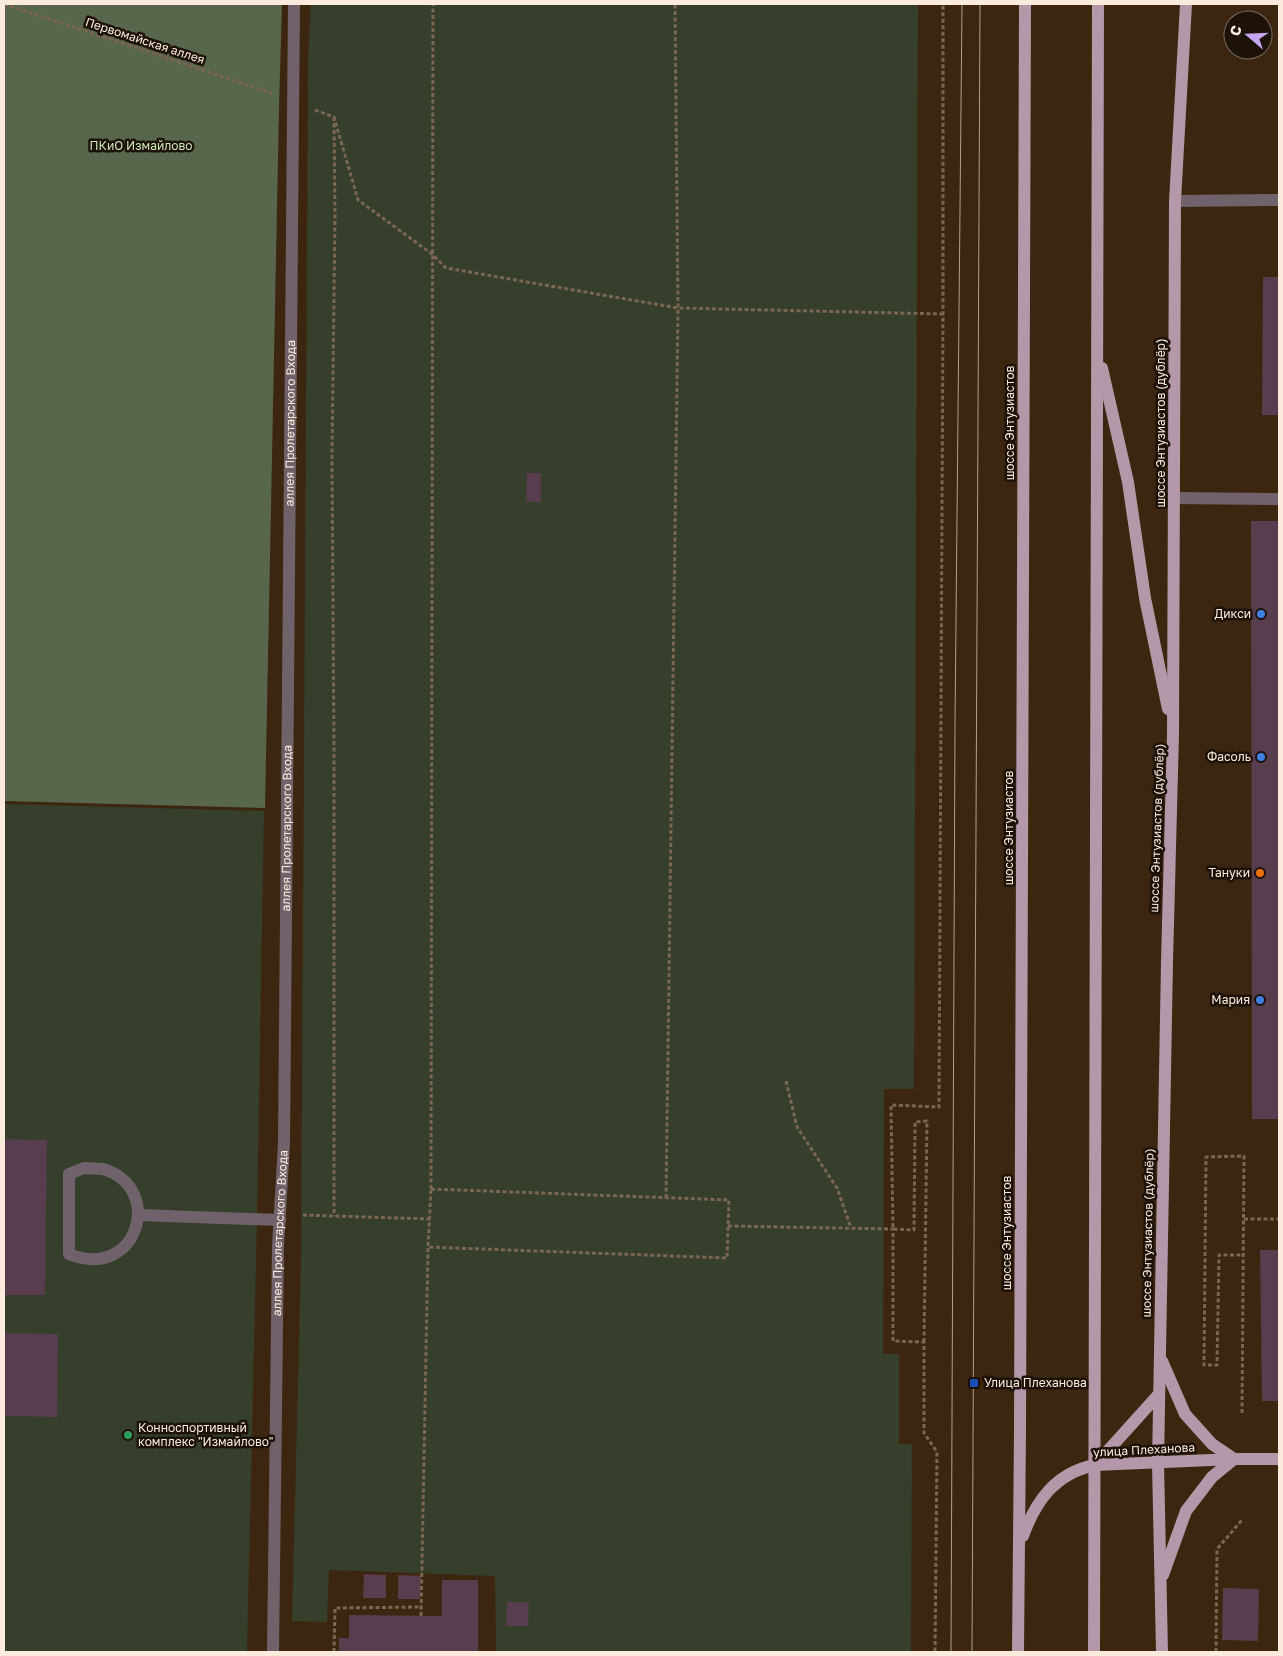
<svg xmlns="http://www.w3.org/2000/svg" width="1283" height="1656" viewBox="0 0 1283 1656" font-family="'Golos Text',sans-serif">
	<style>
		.green { fill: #353f2c }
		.forest { fill: #58664b }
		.building { fill: #583d4e }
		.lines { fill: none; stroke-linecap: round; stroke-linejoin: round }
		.path { stroke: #7a6651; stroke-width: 3; stroke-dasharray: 4 2.5; stroke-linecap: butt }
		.minor { stroke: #70626a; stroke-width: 12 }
		.major { stroke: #b497a8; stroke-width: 12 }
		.tram { stroke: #b3a08f; stroke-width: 1 }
		.shop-dot { fill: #3f7fe0; stroke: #1c1208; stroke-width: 2 }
		.food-dot { fill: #e8710a; stroke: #1c1208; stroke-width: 2 }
		.transit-dot { fill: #1a4fb4; stroke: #1c1208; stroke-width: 2 }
		.leisure-dot { fill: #2e9e5b; stroke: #1c1208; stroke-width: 2 }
		.labels { text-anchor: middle; stroke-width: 5; stroke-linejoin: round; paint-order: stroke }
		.street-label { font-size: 12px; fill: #fbebdd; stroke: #1c1208 }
		.park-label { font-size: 12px; fill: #cbe6b1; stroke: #1c1208 }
		.poi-label { font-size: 12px; fill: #fbebdd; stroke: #1c1208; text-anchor: end }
	</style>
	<rect width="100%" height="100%" fill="#3d260f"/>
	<g class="green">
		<path d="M311,4H918L914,1089H884L883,1354H899V1444H912L911,1652H496L495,1576L329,1570L327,1622L292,1621L301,1261L308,61Z"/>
		<path d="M4,804L264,811L257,1218L247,1652H4Z"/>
	</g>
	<path class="forest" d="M4,4H282L279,107L265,808L4,801Z"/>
	<g class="building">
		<path d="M1263,277H1279V415H1262Z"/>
		<path d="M527,473H541V502H526Z"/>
		<path d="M1251,521H1279V1119H1252Z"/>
		<path d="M4,1139L47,1140L45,1295H4Z"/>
		<path d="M1260,1250H1279V1401H1262Z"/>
		<path d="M4,1333L58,1334L57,1417L4,1416Z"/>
		<path d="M364,1574L386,1575V1598H363Z"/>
		<path d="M398,1575L421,1576L420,1599H398Z"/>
		<path d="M442,1580H478V1652H339V1638H349V1615L442,1616Z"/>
		<path d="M1223,1588L1259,1589L1258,1641L1222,1640Z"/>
		<path d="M507,1602H529L528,1626H506Z"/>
	</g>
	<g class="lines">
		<g class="path">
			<path d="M4,4L272,93"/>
			<path d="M315,110L334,117L358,200L432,254L446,268L678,308L943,314"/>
			<path d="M334,117L335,216L332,457L334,751V1216"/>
			<path d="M786,1081L797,1127L837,1188L851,1228"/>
			<path d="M431,1189L433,4"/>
			<path d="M431,1189L729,1200L727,1258L428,1247Z"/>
			<path d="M666,1198L678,308L675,4"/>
			<path d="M303,1215L430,1219"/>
			<path d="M1244,1219H1279"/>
			<path d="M728,1226L893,1229V1341L924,1342V1433L937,1452L935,1652"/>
			<path d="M924,1342L927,1121L915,1122L914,1230L893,1229L891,1105L939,1107L943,314V4"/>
			<path d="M1242,1413L1244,1156L1206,1157L1204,1365H1217L1219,1255H1243"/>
			<path d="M421,1616L428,1247"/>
			<path d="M334,1652L335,1608L422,1607"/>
			<path d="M1216,1652L1217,1549L1242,1520"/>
		</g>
		<g class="minor">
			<path d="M1175,201L1279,200"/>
			<path d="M1174,498L1279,499"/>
			<path d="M84,1168C90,1169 97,1168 103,1169C166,1188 137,1282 69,1254V1174Z"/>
			<path d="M138,1215L280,1220"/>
			<path id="s1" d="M273,1652L278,1246L284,1143L294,4"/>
		</g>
		<g class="major">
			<path d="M1102,368L1128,482L1145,598L1168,709"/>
			<path d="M1162,1361L1185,1414L1212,1444L1234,1459"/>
			<path d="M1095,1465L1159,1394"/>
			<path d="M1023,1536C1036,1500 1056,1473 1095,1465L1234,1459H1279"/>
			<path d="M1163,1575L1186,1511L1212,1477L1234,1459"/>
			<path d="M1018,1652L1020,1429L1025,4"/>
			<path d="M1094,1652L1098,4"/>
			<path d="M1162,1652L1158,1463L1167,962L1173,734L1175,201L1186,4"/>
		</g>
		<g class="tram">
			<path d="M951,1652L955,723L962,4"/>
			<path d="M972,1652L980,4"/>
		</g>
	</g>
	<g class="shop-dot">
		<circle cx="1261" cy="614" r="5"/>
		<circle cx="1261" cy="757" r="5"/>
		<circle cx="1260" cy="1000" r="5"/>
	</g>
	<circle class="food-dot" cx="1260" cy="873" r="5"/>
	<rect class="transit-dot" x="969" y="1378" width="10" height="10" rx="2.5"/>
	<circle class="leisure-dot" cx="128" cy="1435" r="5"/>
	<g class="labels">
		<g class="street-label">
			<text transform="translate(145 41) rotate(18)" y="4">Первомайская аллея</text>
			<text dy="4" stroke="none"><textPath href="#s1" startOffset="1229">аллея Пролетарского Входа</textPath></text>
			<text transform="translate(1010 423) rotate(-90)" y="4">шоссе Энтузиастов</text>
			<text transform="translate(1161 423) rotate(-90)" y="4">шоссе Энтузиастов (дублёр)</text>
			<text dy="4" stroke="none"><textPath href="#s1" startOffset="824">аллея Пролетарского Входа</textPath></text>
			<text transform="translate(1009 828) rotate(-90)" y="4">шоссе Энтузиастов</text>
			<text transform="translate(1157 828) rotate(-88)" y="4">шоссе Энтузиастов (дублёр)</text>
			<text dy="4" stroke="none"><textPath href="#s1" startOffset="419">аллея Пролетарского Входа</textPath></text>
			<text transform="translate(1007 1233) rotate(-90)" y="4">шоссе Энтузиастов</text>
			<text transform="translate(1148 1233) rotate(-89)" y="4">шоссе Энтузиастов (дублёр)</text>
			<text transform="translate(1144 1450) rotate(-3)" y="4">улица Плеханова</text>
		</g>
		<g class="park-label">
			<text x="141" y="150">ПКиО Измайлово</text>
		</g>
		<g class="poi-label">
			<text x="1251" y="618">Дикси</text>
			<text x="1251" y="761">Фасоль</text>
			<text x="1250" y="877">Тануки</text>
			<text x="1250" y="1004">Мария</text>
			<text x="984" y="1387" text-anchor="start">Улица Плеханова</text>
			<text x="138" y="1432" text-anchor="start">Конноспортивный<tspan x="138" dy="14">комплекс "Измайлово"</tspan></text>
		</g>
	</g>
	<rect width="1283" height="1656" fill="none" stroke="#fbebdd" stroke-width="10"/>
	<g transform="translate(1248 35) rotate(289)"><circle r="24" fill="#1c1208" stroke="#75695d"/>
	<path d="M0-4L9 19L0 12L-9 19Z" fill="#c6a6f0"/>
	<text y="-8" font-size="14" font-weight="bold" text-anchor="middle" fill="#fbebdd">С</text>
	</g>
</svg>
